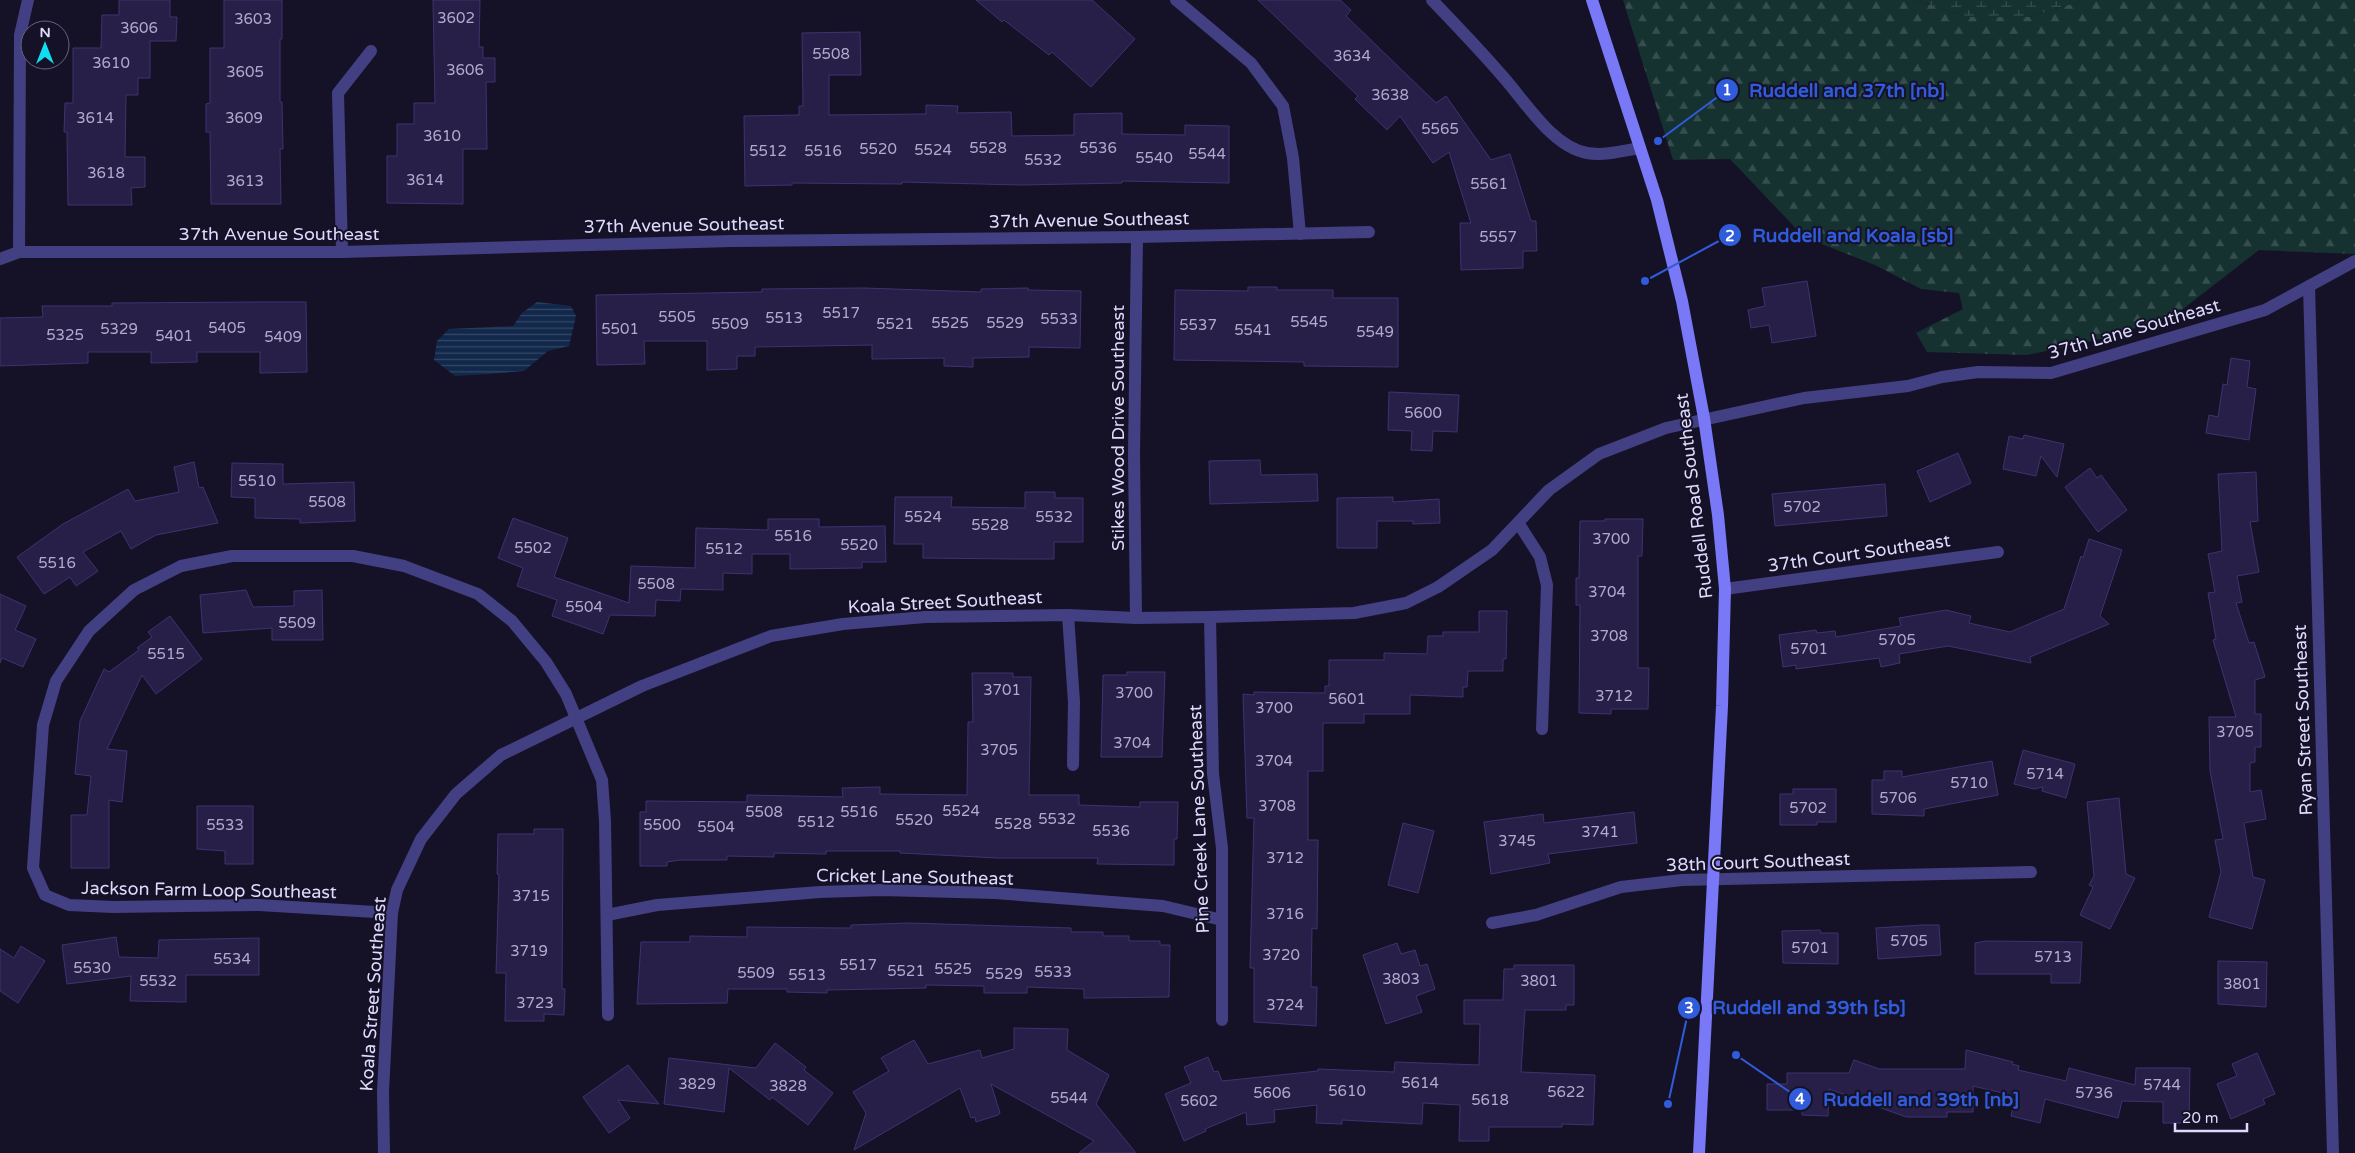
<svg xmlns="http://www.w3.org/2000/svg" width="2355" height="1153" viewBox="0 0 2355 1153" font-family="'Varela Round',sans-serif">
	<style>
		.forest { fill: url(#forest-firs) }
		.wetland { fill: url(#wetland-marsh) }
		.water { fill: url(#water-rules) }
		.building { fill: #271f47; stroke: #3e3371 }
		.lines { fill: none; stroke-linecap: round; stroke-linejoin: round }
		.minor { stroke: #424083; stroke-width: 12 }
		.secondary { stroke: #7978f6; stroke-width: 12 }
		.labels { text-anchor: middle; stroke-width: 4; stroke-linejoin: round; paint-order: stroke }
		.number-label { font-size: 15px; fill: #b0abd0 }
		.street-label { font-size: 18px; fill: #dedafd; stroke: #151227 }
		.leader { fill: none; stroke: #305cdc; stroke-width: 2 }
		.callout-dot { fill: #305cdc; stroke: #151227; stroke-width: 2 }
		.mark-label { font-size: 15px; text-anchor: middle; font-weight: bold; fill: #fff }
		.callout-label { font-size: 19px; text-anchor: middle; font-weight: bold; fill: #305cdc; stroke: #151227; stroke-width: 4; stroke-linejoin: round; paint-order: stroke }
	</style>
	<defs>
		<pattern id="forest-firs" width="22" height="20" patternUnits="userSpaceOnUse" patternTransform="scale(1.25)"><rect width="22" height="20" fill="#153130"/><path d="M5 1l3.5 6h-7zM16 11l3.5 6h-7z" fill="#374e4f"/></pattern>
		<pattern id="wetland-marsh" width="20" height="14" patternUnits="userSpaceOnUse" patternTransform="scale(1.25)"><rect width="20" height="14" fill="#153130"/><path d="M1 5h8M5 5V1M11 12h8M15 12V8" fill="none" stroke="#374e4f"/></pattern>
		<pattern id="water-rules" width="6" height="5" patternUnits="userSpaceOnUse" patternTransform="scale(1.25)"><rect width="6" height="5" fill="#12284b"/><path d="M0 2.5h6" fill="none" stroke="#344766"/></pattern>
	</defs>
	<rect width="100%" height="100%" fill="#151227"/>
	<path class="forest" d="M1623,0H1916L1969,17H2030L2084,0H2355V254L2259,250L2179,312L2114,336L2027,355L1927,352L1916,333L1963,309L1959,293L1921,289L1875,265L1804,237L1730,159L1673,160Z"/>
	<path class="wetland" d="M1916,0H2084L2030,17H1969Z"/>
	<path class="water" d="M537,302L571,306L576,316L569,346L548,351L524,371L489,374L455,376L434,360L437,341L449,329L513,326L522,313Z"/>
	<g class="building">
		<path d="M119,0H170V17H177L176,41H150V78H138V95H126L125,157H145V187L131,188L132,205H68L67,132H64L65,103H73V48H101L102,15H119Z"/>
		<path d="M224,0H282V39H280V102H282L283,149H280L281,204H211L210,132H206V104L210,103V48H224Z"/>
		<path d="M433,0H480L479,47H483V58H495V82H486L487,149H463V204L387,203V156H397V124H414V103H435Z"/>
		<path d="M976,0H1092L1135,39L1091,87L1052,52L1049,55L1004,20L1002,22Z"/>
		<path d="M1258,0H1340L1351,10L1346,16L1436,103L1446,96L1491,160L1510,154L1531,221H1536L1537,251H1523V268L1461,270L1460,223H1471L1449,152L1433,163L1400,116L1387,130L1355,99L1358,96Z"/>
		<path d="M860,32L861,75H829V115L926,114V105L958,106L957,113L1011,112L1012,136L1074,135V114L1122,113V134L1185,135V125L1229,126V183L1122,181V183L1020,185L902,182V184L792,183V185L745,186L744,116L799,115V106H803L802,33Z"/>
		<path d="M1807,281L1816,336L1772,343L1769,325L1751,328L1748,310L1765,306L1762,288Z"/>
		<path d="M1248,287H1277V290H1333V298H1398V367L1304,366V362L1174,360L1175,290L1248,291Z"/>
		<path d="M864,288L981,292V289L1028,288V290L1081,291L1080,348L1029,347V357L973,358V367L944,366V358L872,359V345L755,347V356H737V369L707,370V341H644L645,364L597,365L596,295L762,292V289Z"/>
		<path d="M260,302H306L307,372L260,373V352H197V362L151,363V352H88V363L0,366V318L43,317L42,306H112V303Z"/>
		<path d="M2231,358L2250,361L2247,387L2256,389L2249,440L2206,433L2209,415L2218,417L2223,384L2227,385Z"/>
		<path d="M1389,392L1459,395L1457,432L1433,431L1432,451L1411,450L1412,431L1388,430Z"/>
		<path d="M2024,435L2064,444L2057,477L2041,456L2036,476L2003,469L2009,436L2023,439Z"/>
		<path d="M1958,453L1971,483L1930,502L1917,471Z"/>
		<path d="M1260,460L1261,475L1317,474L1318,501L1210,504L1209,461Z"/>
		<path d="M194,462L199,488L203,487L218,523L156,535L131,549L121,531L83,552L98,571L76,586L70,577L44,594L17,557L63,524L128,489L135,501L179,492L174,467Z"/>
		<path d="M232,463L283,464V484L354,482L355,521L300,523V519L255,518V498L231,497Z"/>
		<path d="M2090,468L2097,478L2101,475L2127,510L2098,532L2065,487Z"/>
		<path d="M2256,472L2258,521L2250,522L2259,572L2237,576L2242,602L2236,603L2249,643L2254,642L2265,677L2255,680V714H2261V747H2255V762L2250,763V792L2261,790L2266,819L2244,823L2253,877L2265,880L2252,929L2209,917L2221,872L2215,840L2223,839L2210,771L2209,717H2236L2213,640L2216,639L2208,593L2215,592L2208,554L2222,551L2218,474Z"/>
		<path d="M1885,484L1887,516L1775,526L1772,494Z"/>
		<path d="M1025,492H1055V498H1083V542H1054V559H1015L923,558V544H894L895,497H952L951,507L1025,508Z"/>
		<path d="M1393,497V502L1439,499L1440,523L1413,524V521H1377V548H1337V498Z"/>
		<path d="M513,518L568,538L554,577L629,603L631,566L695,568L696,528L768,530V519H819V527L885,526L886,562H862V568L790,569V554H752V574L723,573V590L681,589L680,601L656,600L655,616L610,615L603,634L552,616L557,600L517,586L523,568L498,558Z"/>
		<path d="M1605,519H1643L1642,556H1638V668H1649L1648,709H1611V714L1579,713L1580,605H1576V578H1579L1580,521H1605Z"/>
		<path d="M2089,539L2122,550L2100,616L2109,624L2030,657L2031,663L1948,646L1899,654L1900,663L1881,667L1879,658L1796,669V665L1783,667L1779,635L1816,630L1817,633L1835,631L1836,637L1901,626L1899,618L1946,610L1971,616L1969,623L2010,632L2064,609L2081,556L2083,558Z"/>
		<path d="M246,590L253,607L294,606V591L322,590L323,640H272V628L203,633L200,595Z"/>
		<path d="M0,594L26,606L15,630L36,639L23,667L2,658L0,663Z"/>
		<path d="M1479,611H1507L1506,659H1503V671H1468L1467,687H1463V697L1410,695V714H1364V723H1323V771H1308V840H1318L1317,929L1312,928L1311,987H1317L1316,1026L1254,1022V968H1250L1254,818H1247L1243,694L1254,695V692L1325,693V686H1329V660H1384V653L1427,654L1428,636H1443V632H1479Z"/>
		<path d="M170,616L202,659L156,694L142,675L107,749L127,751L122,802L109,800V868H71V815H87L91,776L75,774L80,721L104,669L109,672L139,650L137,648L152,637L148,632Z"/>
		<path d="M1127,672H1165L1162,757H1101L1103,675H1127Z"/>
		<path d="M972,673H1013V677H1031L1029,795H1079V805L1140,807V802H1178L1177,839H1174V865L1097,864L1098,858H998L900,853V851H826V854L774,853V857L727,856V860H680L667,862V866H640V812H646V801L747,802V795L843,797L842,788L880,787V794L967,795L968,722H973Z"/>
		<path d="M2023,750L2075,764L2066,798L2042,791L2043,787L2034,789L2014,784Z"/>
		<path d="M1992,761L1998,795L1924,809V816L1872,814V780H1884V771H1902V777Z"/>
		<path d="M1793,789H1836V822H1817V825H1780V794H1793Z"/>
		<path d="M2119,798L2126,874L2135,878L2110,929L2080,915L2093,887L2089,885L2094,876L2087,802Z"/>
		<path d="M197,806H253V864H225V851L197,849Z"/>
		<path d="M1634,812L1637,843L1548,854L1550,863L1491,874L1484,822L1543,814L1544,823Z"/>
		<path d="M1403,823L1434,831L1418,893L1388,885Z"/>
		<path d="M534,829H563L562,989H565L564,1015L544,1014V1021H505L506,973H496L499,875L497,874L498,834H534Z"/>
		<path d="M909,923L1071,928V932H1103V936H1129V941H1160V945H1170L1169,997L1084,998V989L1027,987V993H984V986L926,985V988L827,990V993L787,992V989H728L727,1003L637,1004L641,942H690V936L747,937V927L839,928H851V925Z"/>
		<path d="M1922,925H1939L1941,955L1878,959L1876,928Z"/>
		<path d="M1820,930L1821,933H1838V964L1783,963L1782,931Z"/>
		<path d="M116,937L119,957L158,958L159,940L259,938V975H186V1002L130,1001L131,976L67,984L62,945Z"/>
		<path d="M1986,941L2082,942L2080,983H2051V974H1975V943Z"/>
		<path d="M1397,943L1401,954L1415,950L1420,966L1427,964L1435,989L1416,996L1422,1012L1386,1024L1363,955Z"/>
		<path d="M21,946L45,961L18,1003L0,991V949L14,958Z"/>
		<path d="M2218,961L2267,962L2266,1007L2218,1004Z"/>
		<path d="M1514,965H1574V1005H1566V1010H1525L1521,1072L1595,1075L1593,1125L1562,1124V1127H1489V1141H1459L1460,1105L1423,1103L1422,1124L1342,1120V1124L1316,1123L1317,1105L1274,1110L1275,1122L1247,1125L1246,1112L1205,1129L1206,1131L1184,1141L1165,1094L1191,1083L1184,1067L1208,1057L1214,1072L1218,1071L1222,1081L1318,1071V1069L1394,1072L1395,1062L1479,1065L1480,1024H1464V1000H1503L1504,969H1514Z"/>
		<path d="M1014,1028L1068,1029L1067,1050L1109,1075L1096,1104L1136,1153H1079L1094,1141L991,1084L1000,1113L998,1115L976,1122L975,1117L971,1118L960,1088L854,1150L866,1113L853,1092L889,1071L881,1058L914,1040L928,1064L980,1050L982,1058L1014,1049Z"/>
		<path d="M775,1043L806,1067L804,1070L833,1093L808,1125L772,1097L770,1100L729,1068L724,1112L664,1104L669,1058L756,1068Z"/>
		<path d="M1966,1050L2013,1062L2012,1064L2019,1066L2018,1070L2066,1081L2069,1068L2135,1085L2136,1068H2190L2189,1123H2163V1102L2122,1101L2118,1118L2045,1099L2040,1123L2011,1116L2015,1096L1973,1086V1112H1947V1117H1906L1829,1089L1828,1116L1802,1115V1110H1767V1084H1787V1073H1849L1854,1060L1879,1069H1965Z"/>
		<path d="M2257,1053L2275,1094L2263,1099L2265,1104L2231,1119L2217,1084L2237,1076L2232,1064Z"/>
		<path d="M628,1065L659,1104L618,1100L630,1118L609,1133L583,1097Z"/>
	</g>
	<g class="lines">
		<g class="minor">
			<path d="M1176,0L1251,63L1283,106L1293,158L1300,234"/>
			<path d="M1432,0C1457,26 1482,52 1505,79C1526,103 1553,147 1587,153C1604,156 1623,151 1640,148"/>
			<path d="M19,252L20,35L28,0"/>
			<path d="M342,252L338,93L371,51"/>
			<path d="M0,259L19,252H342L732,241L1137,237L1369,232"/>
			<path d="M2309,286L2333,1153"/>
			<path d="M1519,524L1540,557L1547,585L1542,729"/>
			<path d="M1725,589L1998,552"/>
			<path d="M1068,615L1074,702L1073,765"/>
			<path d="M1210,617L1213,774L1222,848V1020"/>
			<path d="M1136,618L1134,454L1137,237"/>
			<path d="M392,913L259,905L113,907L69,905L45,895L33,868L43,725L56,681L89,631L134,590L181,566L232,556H353L404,566L478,594L512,621L546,662L566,694L602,780L605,821L608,1015"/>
			<path d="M607,915L657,905L820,892L881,890L995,893L1163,906L1222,920"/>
			<path d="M1492,923L1536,915L1621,887L1682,880L2031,872"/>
			<path d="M384,1153L383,1092L392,913L397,890L421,839L456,794L501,755L642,686L771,636L843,624L925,617L1068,615L1136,618L1210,617L1354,613L1406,603L1438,587L1492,550L1549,490L1599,454L1666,428L1804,398L1908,386L1942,377L1978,372L2051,373L2265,310L2355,261"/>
		</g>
		<path class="secondary" d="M1592,0L1657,200L1682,301L1704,418L1718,515L1725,589L1722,706L1699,1153"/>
	</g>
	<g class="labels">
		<g class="number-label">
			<text x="456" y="23">3602</text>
			<text x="253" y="24">3603</text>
			<text x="139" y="33">3606</text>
			<text x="831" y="59">5508</text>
			<text x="1352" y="61">3634</text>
			<text x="111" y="68">3610</text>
			<text x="465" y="75">3606</text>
			<text x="245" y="77">3605</text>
			<text x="1390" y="100">3638</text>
			<text x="95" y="123">3614</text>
			<text x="244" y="123">3609</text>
			<text x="1440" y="134">5565</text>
			<text x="442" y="141">3610</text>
			<text x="988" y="153">5528</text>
			<text x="1098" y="153">5536</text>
			<text x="878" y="154">5520</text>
			<text x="933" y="155">5524</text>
			<text x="768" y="156">5512</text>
			<text x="823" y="156">5516</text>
			<text x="1207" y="159">5544</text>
			<text x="1154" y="163">5540</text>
			<text x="1043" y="165">5532</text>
			<text x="106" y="178">3618</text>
			<text x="425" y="185">3614</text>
			<text x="245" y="186">3613</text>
			<text x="1489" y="189">5561</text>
			<text x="1498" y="242">5557</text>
			<text x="841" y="318">5517</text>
			<text x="677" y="322">5505</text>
			<text x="784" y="323">5513</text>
			<text x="1059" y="324">5533</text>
			<text x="1309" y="327">5545</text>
			<text x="950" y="328">5525</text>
			<text x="1005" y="328">5529</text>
			<text x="730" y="329">5509</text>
			<text x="895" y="329">5521</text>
			<text x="1198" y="330">5537</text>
			<text x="227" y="333">5405</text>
			<text x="119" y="334">5329</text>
			<text x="620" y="334">5501</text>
			<text x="1253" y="335">5541</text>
			<text x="1375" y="337">5549</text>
			<text x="65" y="340">5325</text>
			<text x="174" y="341">5401</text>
			<text x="283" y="342">5409</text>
			<text x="1423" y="418">5600</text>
			<text x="257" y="486">5510</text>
			<text x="327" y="507">5508</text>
			<text x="1802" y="512">5702</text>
			<text x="923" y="522">5524</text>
			<text x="1054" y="522">5532</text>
			<text x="990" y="530">5528</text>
			<text x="793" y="541">5516</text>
			<text x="1611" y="544">3700</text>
			<text x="859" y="550">5520</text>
			<text x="533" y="553">5502</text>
			<text x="724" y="554">5512</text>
			<text x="57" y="568">5516</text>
			<text x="656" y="589">5508</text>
			<text x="1607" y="597">3704</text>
			<text x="584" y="612">5504</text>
			<text x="297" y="628">5509</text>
			<text x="1609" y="641">3708</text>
			<text x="1897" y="645">5705</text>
			<text x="1809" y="654">5701</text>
			<text x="166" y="659">5515</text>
			<text x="1002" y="695">3701</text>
			<text x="1134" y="698">3700</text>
			<text x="1614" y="701">3712</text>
			<text x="1347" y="704">5601</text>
			<text x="1274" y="713">3700</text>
			<text x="2235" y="737">3705</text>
			<text x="1132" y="748">3704</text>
			<text x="999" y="755">3705</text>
			<text x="1274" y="766">3704</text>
			<text x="2045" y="779">5714</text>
			<text x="1969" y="788">5710</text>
			<text x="1898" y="803">5706</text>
			<text x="1277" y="811">3708</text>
			<text x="1808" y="813">5702</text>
			<text x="961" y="816">5524</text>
			<text x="764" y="817">5508</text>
			<text x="859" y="817">5516</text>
			<text x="1057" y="824">5532</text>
			<text x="914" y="825">5520</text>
			<text x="816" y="827">5512</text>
			<text x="1013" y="829">5528</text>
			<text x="225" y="830">5533</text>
			<text x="662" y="830">5500</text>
			<text x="716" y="832">5504</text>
			<text x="1111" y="836">5536</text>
			<text x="1600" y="837">3741</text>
			<text x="1517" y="846">3745</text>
			<text x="1285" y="863">3712</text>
			<text x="531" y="901">3715</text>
			<text x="1285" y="919">3716</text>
			<text x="1909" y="946">5705</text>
			<text x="1810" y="953">5701</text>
			<text x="529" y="956">3719</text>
			<text x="1281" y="960">3720</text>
			<text x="2053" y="962">5713</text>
			<text x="232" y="964">5534</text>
			<text x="858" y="970">5517</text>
			<text x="92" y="973">5530</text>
			<text x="953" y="974">5525</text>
			<text x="906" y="976">5521</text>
			<text x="1053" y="977">5533</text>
			<text x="756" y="978">5509</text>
			<text x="1004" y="979">5529</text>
			<text x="807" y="980">5513</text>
			<text x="1401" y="984">3803</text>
			<text x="158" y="986">5532</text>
			<text x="1539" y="986">3801</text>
			<text x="2242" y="989">3801</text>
			<text x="535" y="1008">3723</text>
			<text x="1285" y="1010">3724</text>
			<text x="1420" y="1088">5614</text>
			<text x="697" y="1089">3829</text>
			<text x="2162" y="1090">5744</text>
			<text x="788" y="1091">3828</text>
			<text x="1347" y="1096">5610</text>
			<text x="1566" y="1097">5622</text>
			<text x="1272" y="1098">5606</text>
			<text x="2094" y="1098">5736</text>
			<text x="1069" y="1103">5544</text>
			<text x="1490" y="1105">5618</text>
			<text x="1199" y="1106">5602</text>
		</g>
		<g class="street-label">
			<text transform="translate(1089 220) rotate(-1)" y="6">37th Avenue Southeast</text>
			<text transform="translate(684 225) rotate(-1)" y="6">37th Avenue Southeast</text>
			<text x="279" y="240">37th Avenue Southeast</text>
			<text transform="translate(2134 329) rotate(-16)" y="6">37th Lane Southeast</text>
			<text transform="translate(1118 428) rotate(-90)" y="6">Stikes Wood Drive Southeast</text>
			<text transform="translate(1694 496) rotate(-97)" y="6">Ruddell Road Southeast</text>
			<text transform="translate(1859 553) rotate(-8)" y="6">37th Court Southeast</text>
			<text transform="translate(945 602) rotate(-3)" y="6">Koala Street Southeast</text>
			<text transform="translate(2303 720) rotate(-92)" y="6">Ryan Street Southeast</text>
			<text transform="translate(1199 819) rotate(-92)" y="6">Pine Creek Lane Southeast</text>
			<text transform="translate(1758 862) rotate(-2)" y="6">38th Court Southeast</text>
			<text transform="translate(915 877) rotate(1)" y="6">Cricket Lane Southeast</text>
			<text transform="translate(209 890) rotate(1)" y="6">Jackson Farm Loop Southeast</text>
			<text transform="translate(373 994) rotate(-86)" y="6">Koala Street Southeast</text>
		</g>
	</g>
	<path class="leader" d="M1658 141L1727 90M1645 281L1730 235M1668 1104L1689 1008M1736 1055L1800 1099"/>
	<g class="callout-dot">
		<circle cx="1658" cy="141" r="5"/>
		<circle cx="1645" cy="281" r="5"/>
		<circle cx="1668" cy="1104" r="5"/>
		<circle cx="1736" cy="1055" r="5"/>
		<circle cx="1727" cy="90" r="12"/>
		<circle cx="1730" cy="235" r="12"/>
		<circle cx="1689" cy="1008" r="12"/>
		<circle cx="1800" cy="1099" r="12"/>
	</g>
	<g class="mark-label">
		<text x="1727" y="95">1</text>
		<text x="1730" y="241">2</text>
		<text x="1689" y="1013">3</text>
		<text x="1800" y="1104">4</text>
	</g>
	<g class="callout-label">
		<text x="1847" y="97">Ruddell and 37th [nb]</text>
		<text x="1853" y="242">Ruddell and Koala [sb]</text>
		<text x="1809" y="1014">Ruddell and 39th [sb]</text>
		<text x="1921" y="1106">Ruddell and 39th [nb]</text>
	</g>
	<g transform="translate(45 45)"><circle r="24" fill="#151227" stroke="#65627d"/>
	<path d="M0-4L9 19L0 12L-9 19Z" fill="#13ddf0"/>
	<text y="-8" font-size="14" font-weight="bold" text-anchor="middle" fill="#dedafd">N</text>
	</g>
	<path d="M2175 1123v8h72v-8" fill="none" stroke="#dedafd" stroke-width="2.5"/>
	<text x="2182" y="1123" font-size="15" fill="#dedafd" stroke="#151227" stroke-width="4" paint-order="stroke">20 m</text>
</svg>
